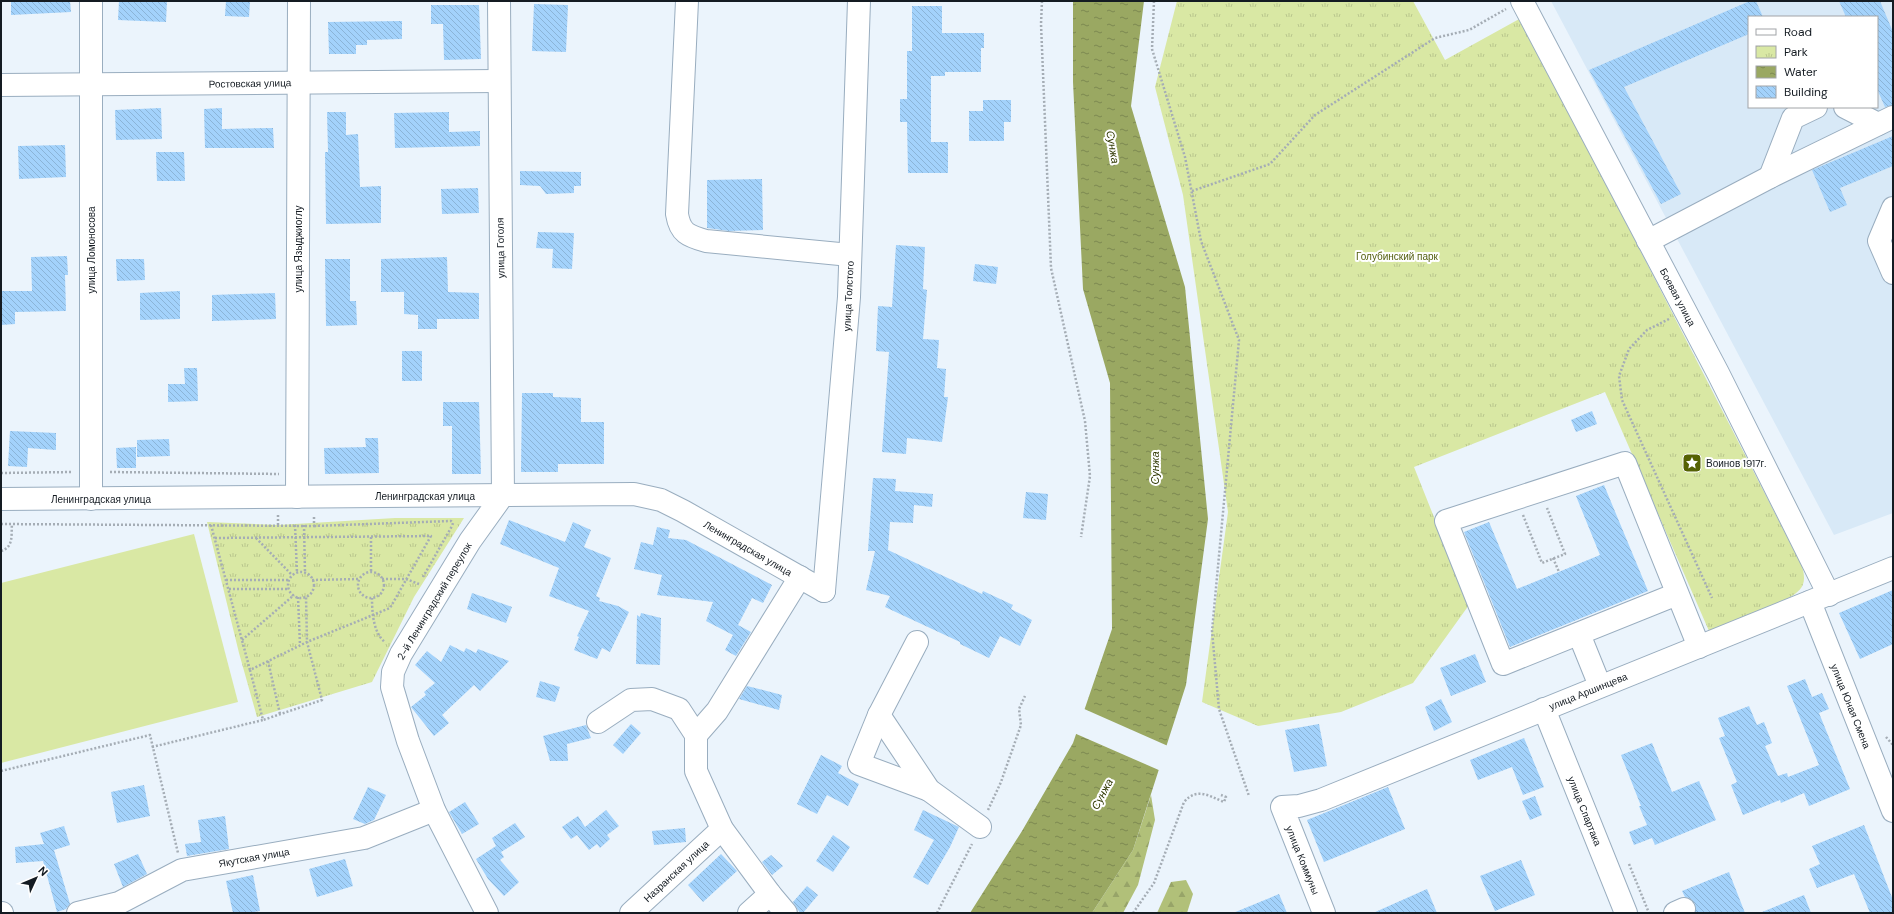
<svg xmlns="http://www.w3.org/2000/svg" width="1894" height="914" viewBox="0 0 1894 914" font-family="'DM Sans',sans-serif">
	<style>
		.built { fill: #d8e9f7; fill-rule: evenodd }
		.forest { fill: url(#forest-firs) }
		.park { fill: url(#park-tufts) }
		.garden { fill: #d9e8a4 }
		.water { fill: url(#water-ripples) }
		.pier { fill: #ebf4fc }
		.building { fill: url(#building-back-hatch) }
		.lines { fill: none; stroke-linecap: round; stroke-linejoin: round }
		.minor-casing { stroke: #99adbf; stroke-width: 24 }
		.major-casing { stroke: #99adbf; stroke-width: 24 }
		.path { stroke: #a5adb5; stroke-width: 2.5; stroke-dasharray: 2 2; stroke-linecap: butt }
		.minor { stroke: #fff; stroke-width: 22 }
		.major { stroke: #fff; stroke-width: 22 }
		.labels { text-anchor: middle; stroke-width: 4; stroke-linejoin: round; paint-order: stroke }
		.street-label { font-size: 10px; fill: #141b22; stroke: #fff }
		.park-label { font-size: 10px; fill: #535f0f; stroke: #fff }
		.poi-label { font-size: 10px; fill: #141b22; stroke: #fff; text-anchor: start }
		.water-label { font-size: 11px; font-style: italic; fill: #2f3700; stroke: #fff }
	</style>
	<defs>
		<pattern id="forest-firs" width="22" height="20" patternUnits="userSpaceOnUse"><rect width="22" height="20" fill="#b1c079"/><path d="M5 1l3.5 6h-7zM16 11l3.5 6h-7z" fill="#97a468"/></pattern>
		<pattern id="park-tufts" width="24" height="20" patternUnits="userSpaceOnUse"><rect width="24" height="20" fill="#d9e8a4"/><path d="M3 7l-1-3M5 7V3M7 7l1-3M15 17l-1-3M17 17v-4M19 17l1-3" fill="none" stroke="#b9c68d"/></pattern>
		<pattern id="water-ripples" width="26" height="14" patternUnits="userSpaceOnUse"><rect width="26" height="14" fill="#9aa862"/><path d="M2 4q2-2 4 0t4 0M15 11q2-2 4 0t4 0" fill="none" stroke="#7c8850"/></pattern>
		<pattern id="building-back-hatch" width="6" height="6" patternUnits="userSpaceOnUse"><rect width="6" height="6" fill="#a3d2fb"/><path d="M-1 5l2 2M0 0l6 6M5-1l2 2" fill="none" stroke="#8bb4d7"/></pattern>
	</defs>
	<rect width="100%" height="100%" fill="#ebf4fc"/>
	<path class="built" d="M1551,1H1893V513L1834,535ZM1749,17H1877V107H1749Z"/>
	<g class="forest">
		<path d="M1151,795L1155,820L1138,885L1123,913H1092L1133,850Z"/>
		<path d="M1186,880L1193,894L1187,913H1157L1171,882Z"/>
	</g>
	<g class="park">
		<path d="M1177,1H1413L1445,60L1521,18L1802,566C1807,584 1803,590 1787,599L1709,631L1605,392L1414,467L1469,605L1413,683L1341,712L1258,726L1202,702L1228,512L1183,195L1155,87Z"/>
		<path d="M395,518H464L414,597L372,682L257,717L239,653L207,522L278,525Z"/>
	</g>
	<path class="garden" d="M194,534L238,702L1,763V583Z"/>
	<path class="water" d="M1073,1H1144L1131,106L1185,287L1208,519L1186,685L1133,850L1092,913H970L1022,831L1073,743L1112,629L1110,383L1083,289L1073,82Z"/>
	<path class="pier" d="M1082,708L1168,746L1161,771L1074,733Z"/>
	<g class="building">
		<path d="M11,1H70L71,12L11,15Z"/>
		<path d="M119,1H167L166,22L118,20Z"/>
		<path d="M226,1H250L249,17L225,16Z"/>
		<path d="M1750,1H1756L1763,17H1749V34L1624,87L1681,194L1661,204L1589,70Z"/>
		<path d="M1839,1H1880L1893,32V105L1885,107L1877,89V17H1846Z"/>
		<path d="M534,4L568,5L566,52L532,51Z"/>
		<path d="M431,5H479L481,59L444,60L443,24H431Z"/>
		<path d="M912,6H942V33H984V48H981V72H945V76H931V142H948V173H908L907,122H900V99H907V51H912Z"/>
		<path d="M402,21V39L367,40V45H356V54H329L328,22Z"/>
		<path d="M983,100H1011V122H1004V141H969V111H983Z"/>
		<path d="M161,108L162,139L116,140L115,110Z"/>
		<path d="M222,108V129L273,128L274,148H205L204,109Z"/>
		<path d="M327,112H346V135L358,134L360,187L381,186V223L326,224L325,152H328Z"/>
		<path d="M449,112V132L480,131V146L395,148L394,113Z"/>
		<path d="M1893,136V166L1840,188L1847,205L1830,212L1812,170Z"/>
		<path d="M65,145L66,177L19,179L18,146Z"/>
		<path d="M156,152H184L185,181H157Z"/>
		<path d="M520,171L581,172V186H574V193L546,194L540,186L520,185Z"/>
		<path d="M762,179L763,230L729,231L707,228V180Z"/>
		<path d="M478,188L479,213L442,214L441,189Z"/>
		<path d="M538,232L574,233L572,269L552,268L553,249L536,248Z"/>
		<path d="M896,245L925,247L923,289L927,290L923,339L939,340L937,368L946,369L944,397H948L942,442L907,438L906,454L882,452L889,352L876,351L878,306L892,307Z"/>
		<path d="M67,256L68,275H65L66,311L15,312V324L1,325V291H32L31,257Z"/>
		<path d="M447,257L448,292L479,293V319H437V329H418V315L404,314V292H381V259Z"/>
		<path d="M116,259H144L145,280L117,281Z"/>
		<path d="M325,259H350V301H356L357,325L326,326Z"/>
		<path d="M975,264L998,267L996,284L973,281Z"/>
		<path d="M180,291V319L140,320V293Z"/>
		<path d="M275,293L276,319L212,321V295Z"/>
		<rect x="402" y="351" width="20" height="30"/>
		<path d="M184,368H197L198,401L168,402V384H185Z"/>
		<path d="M522,393H553V397L581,398V422H604V464H558V472H521Z"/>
		<path d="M443,402H479L481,474H452V426H443Z"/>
		<path d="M1592,411L1597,424L1576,432L1571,420Z"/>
		<path d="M10,431L56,433V450L28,448L27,467L8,466Z"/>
		<path d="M365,438H378L379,473L325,474L324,448L366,447Z"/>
		<path d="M169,439L170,456L137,457V440Z"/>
		<path d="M136,447V468H117L116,448Z"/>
		<path d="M873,478L896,479L895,491L933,494L932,507L914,505L913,523L890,522L888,550L982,594L983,591L1013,605L1011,609L1032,620L1020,646L1000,636L989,658L960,644V642L885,607L890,596L866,590L875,551H868Z"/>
		<path d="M1604,485L1648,591L1510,647L1464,532L1489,522L1517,589L1600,555L1576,496Z"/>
		<path d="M1026,492L1048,494L1046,520L1023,518Z"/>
		<path d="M509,520L565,542L573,522L591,530L584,547L611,558L596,596L600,598L599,601L618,606L629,612L610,652L602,648L597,659L574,650L579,637L577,636L589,611L549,596L559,568L500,544Z"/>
		<path d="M657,527L670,530L668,538L686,540L772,585L763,603L752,598L738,625L751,632L736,656L725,650L733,635L706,621L713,602L657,595L662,575L634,569L641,542L653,545Z"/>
		<path d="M1893,590V644L1860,659L1839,613Z"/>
		<path d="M472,593L512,607L506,623L467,609Z"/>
		<path d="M641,613L661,618L660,665L636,664L637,615L640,617Z"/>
		<path d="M450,645L464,652L466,648L476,653L478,649L509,661L480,691L474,685L442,715L449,723L434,736L411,707L426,695L424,692L435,683L415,665L427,651L441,662Z"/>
		<path d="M1475,654L1486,682L1451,696L1440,668Z"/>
		<path d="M1805,679L1812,697L1822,693L1829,709L1819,713L1850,789L1809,806L1804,793L1781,803L1780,800L1743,815L1731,785L1737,782L1719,738L1725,736L1718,718L1749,706L1757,725L1764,722L1772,743L1765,746L1778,776L1787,773L1788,777L1819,765L1787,686Z"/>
		<path d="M540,681L560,687L555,702L536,697Z"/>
		<path d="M747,686L782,695L779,710L739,699Z"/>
		<path d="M1441,699L1452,722L1434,731L1425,707Z"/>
		<path d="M631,724L641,733L623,754L613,745Z"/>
		<path d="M1319,724L1327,766L1294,772L1285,730Z"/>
		<path d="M586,725L591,738L567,744L568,761H550L543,736Z"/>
		<path d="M1524,738L1544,787L1523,795L1512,767L1478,780L1470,760Z"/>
		<path d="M1652,743L1672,792L1699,781L1716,820L1655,845L1652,838L1634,845L1629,832L1647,825L1639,806H1641L1621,755Z"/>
		<path d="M821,755L842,766L838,773L859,784L848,806L827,795L817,814L797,804Z"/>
		<path d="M144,785L150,816L117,823L111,792Z"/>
		<path d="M368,787L386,795L374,820L365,824L353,819Z"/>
		<path d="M1388,787L1405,829L1324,862L1307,820Z"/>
		<path d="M1535,796L1542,815L1530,820L1522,801Z"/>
		<path d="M465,802L479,824L462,834L449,812Z"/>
		<path d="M606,810L619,826L607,835L610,839L600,848L597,844L589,850L577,835L571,839L562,827L578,816L585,827Z"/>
		<path d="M923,810L959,827L950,847L928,885L913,877L934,840L914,830Z"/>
		<path d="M225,816L229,849L187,856L185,844L201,842L198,820Z"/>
		<path d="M515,823L525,837L501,852L504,857L500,860L519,882L504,896L488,879L476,859L496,846L492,838Z"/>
		<path d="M1864,825L1893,900V913H1870L1854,874L1817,888L1809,869L1820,864L1812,846Z"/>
		<path d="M64,826L70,845L54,850L70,904L66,909L57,912L43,861L16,863L15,847L44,844L40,833Z"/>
		<path d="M685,828L686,842L654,845L652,831Z"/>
		<path d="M833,835L850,847L833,872L816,861Z"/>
		<path d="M138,854L147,874L123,887L114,864Z"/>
		<path d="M721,854L737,871L703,902L688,885Z"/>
		<path d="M771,855L783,866L772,875L762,862Z"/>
		<path d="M345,859L353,886L317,897L309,869Z"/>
		<path d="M1521,860L1535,895L1495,911L1480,876Z"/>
		<path d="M1729,872L1745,913H1695V904L1691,899L1685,897L1682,891Z"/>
		<path d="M253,875L260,911L248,913H233L226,881Z"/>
		<path d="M807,886L818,895L803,913H800L793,902Z"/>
		<path d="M1427,889L1437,913H1373Z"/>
		<path d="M1279,894L1287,913H1233Z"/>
		<path d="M1804,895L1811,913H1762V912Z"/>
	</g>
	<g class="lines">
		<g class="minor-casing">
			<g id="minor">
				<path d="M91,1V499"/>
				<path d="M687,1L677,214C680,233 688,236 706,241L850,255"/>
				<path d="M1522,1L1718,373L1829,595"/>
				<path d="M1,85L498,81"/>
				<path d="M1845,107L1878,124"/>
				<path d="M1770,177L1793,118L1816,107"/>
				<path d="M1893,208L1879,241L1893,273"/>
				<path d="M1648,241L1770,177L1893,117"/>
				<path d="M297,497L299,1"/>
				<path d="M824,591L849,297L859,1"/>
				<path d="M1677,594L1503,664L1446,521L1625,463L1699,647"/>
				<path d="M1810,602L1893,811"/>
				<path d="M1579,634L1600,686"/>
				<path d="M917,642L879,715L859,764L929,790"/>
				<path d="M1544,709L1626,913"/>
				<path d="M879,715L929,790L980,827"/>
				<path d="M598,722L631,700L652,699L679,709L696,735"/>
				<path d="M1,913H2"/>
				<path d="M78,913L119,903L182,870L364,838L434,810"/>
				<path d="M487,913L434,810L408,741L392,687L393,672L401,654L470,541L503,495L499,1"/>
				<path d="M631,913L722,829"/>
				<path d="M749,913L770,894"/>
				<path d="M786,913L770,894L722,829L696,771V735L717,711L800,577"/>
				<path d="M1675,913L1684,909"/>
			</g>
		</g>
		<g class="major-casing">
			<g id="major">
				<path d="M1,499L634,494L661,500L683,511L824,591"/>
				<path d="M1324,913L1282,807L1299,806L1321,800L1893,568"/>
			</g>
		</g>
		<g class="path">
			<path d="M1042,1L1041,24L1051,268L1085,421L1090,476L1081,537"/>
			<path d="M1154,1L1152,49L1185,157L1201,241L1239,340L1212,631L1219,709L1249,796"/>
			<path d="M1192,191L1270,164L1315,115L1435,38L1469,30L1506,9"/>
			<path d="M1669,319L1647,330L1629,349L1619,376L1622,400L1712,598"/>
			<path d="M110,472L279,474"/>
			<path d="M1,473L73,472"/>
			<path d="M278,515V525"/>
			<path d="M1523,515L1542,563L1565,554L1547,508"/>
			<path d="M1,524L314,526V515"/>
			<path d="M211,525L250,670"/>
			<path d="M295,525L297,573"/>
			<path d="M304,525L305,573"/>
			<path d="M314,526L451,521L453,523L452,526L423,577"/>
			<path d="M371,537V572"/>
			<path d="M215,538L431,536L390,608L307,642L322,700L263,720"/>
			<path d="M256,538L292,575"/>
			<path d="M1,551C14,547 11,535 12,524"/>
			<path d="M1553,558L1559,572"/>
			<circle cx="371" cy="585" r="13"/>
			<circle cx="301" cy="585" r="13"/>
			<path d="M382,579H406L419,584"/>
			<path d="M226,580H289"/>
			<path d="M312,580L359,579"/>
			<path d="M229,589H289"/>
			<path d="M298,597L300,645"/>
			<path d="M372,598C372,611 373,633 385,642"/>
			<path d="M242,640L294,595"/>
			<path d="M268,661L280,714"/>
			<path d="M1886,737L1893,745"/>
			<path d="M152,747L263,720L250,670L307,642L306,597"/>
			<path d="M1,771L150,735L178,853"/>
			<path d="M988,810L1001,782L1021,725L1019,709L1025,696"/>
			<path d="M1629,864L1649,913"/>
			<path d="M937,913L972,844"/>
			<path d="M1133,913L1154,883L1184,802C1197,787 1209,796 1224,802L1226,797L1221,795"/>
		</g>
		<use href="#minor" class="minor"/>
		<use href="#major" class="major"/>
	</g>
	<defs>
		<g id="sight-square" transform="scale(1)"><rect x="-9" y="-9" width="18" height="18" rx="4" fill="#556203" stroke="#fff"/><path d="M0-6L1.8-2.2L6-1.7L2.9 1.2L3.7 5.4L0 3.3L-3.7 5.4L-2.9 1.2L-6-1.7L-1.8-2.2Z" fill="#fff"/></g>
	</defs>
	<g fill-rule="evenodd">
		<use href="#sight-square" x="1692" y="463"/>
	</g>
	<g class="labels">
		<g class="street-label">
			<text transform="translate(250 83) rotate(-1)" y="4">Ростовская улица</text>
			<text transform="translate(500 248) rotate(-91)" y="4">улица Гоголя</text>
			<text transform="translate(298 249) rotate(-90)" y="4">улица Языджиоглу</text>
			<text transform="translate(91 250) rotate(-90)" y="4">улица Ломоносова</text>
			<text transform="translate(848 296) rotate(-87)" y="4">улица Толстого</text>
			<text transform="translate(1678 297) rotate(62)" y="4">Боевая улица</text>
			<text x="425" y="500">Ленинградская улица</text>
			<text x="101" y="503">Ленинградская улица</text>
			<text transform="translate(748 548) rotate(30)" y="4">Ленинградская улица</text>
			<text transform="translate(434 601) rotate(-59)" y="4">2-й Ленинградский переулок</text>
			<text transform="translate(1588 691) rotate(-22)" y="4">улица Аршинцева</text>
			<text transform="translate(1851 706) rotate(68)" y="4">улица Юная Смена</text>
			<text transform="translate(1585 811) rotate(68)" y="4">улица Спартака</text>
			<text transform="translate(254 857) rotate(-10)" y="4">Якутская улица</text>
			<text transform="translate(1303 860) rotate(68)" y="4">улица Коммуны</text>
			<text transform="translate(676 871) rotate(-43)" y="4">Назранская улица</text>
		</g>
		<g class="park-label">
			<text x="1397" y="260">Голубинский парк</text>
		</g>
		<g class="poi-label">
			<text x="1706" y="467">Воинов 1917г.</text>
		</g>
		<g class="water-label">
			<text transform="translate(1113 147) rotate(80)" y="4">Сунжа</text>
			<text transform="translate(1155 468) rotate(-90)" y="4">Сунжа</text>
			<text transform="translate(1102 794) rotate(-62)" y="4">Сунжа</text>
		</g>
	</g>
	<rect width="1894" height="914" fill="none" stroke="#141b22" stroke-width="4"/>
	<rect x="1748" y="16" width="130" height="92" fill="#ffffff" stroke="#a1a4a7"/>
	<rect x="1756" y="29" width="20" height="6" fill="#ffffff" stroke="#a1a4a7"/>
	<text x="1784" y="36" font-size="12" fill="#141b22">Road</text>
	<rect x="1756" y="46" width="20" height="12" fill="url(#park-tufts)" stroke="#a1a4a7"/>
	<text x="1784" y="56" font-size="12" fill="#141b22">Park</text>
	<rect x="1756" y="66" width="20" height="12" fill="url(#water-ripples)" stroke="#a1a4a7"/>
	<text x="1784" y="76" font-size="12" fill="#141b22">Water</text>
	<rect x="1756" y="86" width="20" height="12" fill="url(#building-back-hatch)" stroke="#a1a4a7"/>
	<text x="1784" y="96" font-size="12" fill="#141b22">Building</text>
	<g transform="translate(36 878) rotate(46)" stroke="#ffffff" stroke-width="3" paint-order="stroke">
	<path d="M0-3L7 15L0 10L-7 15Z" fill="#141b22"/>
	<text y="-6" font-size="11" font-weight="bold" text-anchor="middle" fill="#141b22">N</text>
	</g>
</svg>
